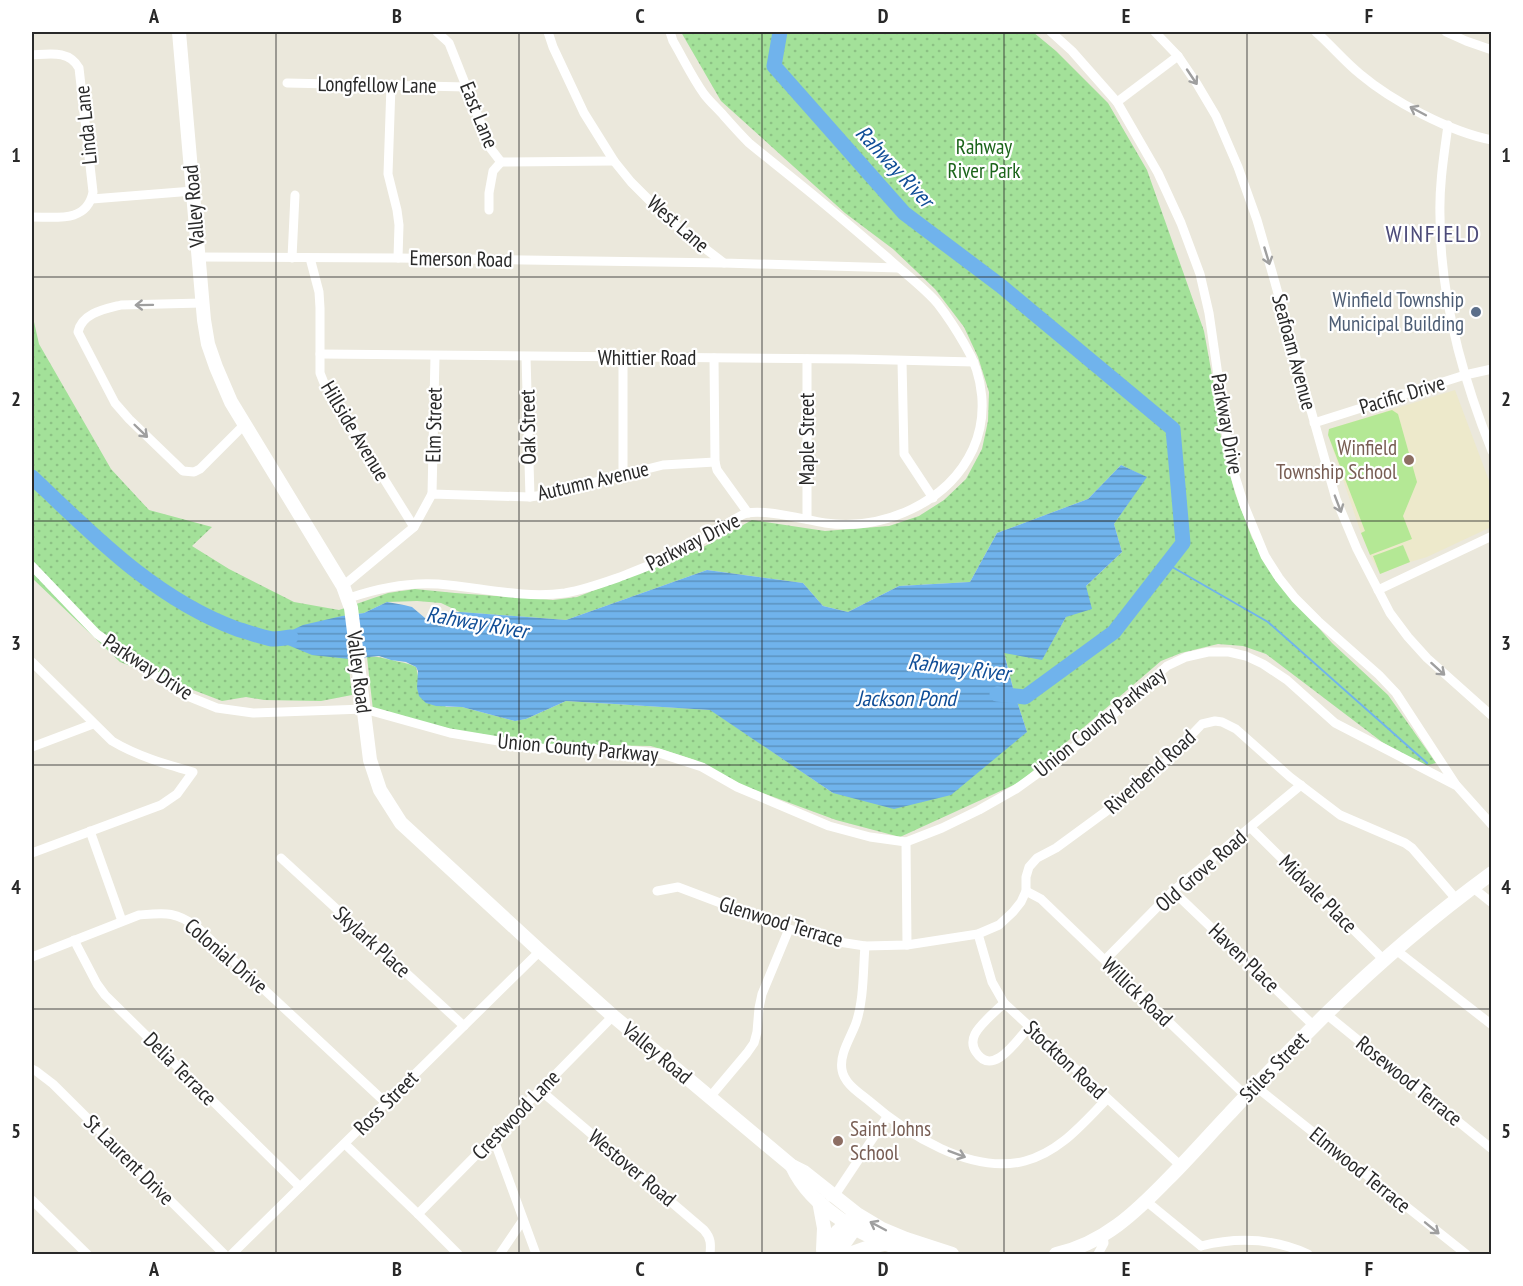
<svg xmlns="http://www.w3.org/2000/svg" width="1523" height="1286" viewBox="0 0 1523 1286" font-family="'PT Sans Narrow',sans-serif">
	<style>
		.education { fill: #ede9cb }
		.park { fill: url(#park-dots) }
		.pitch { fill: #b4e895 }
		.water { fill: url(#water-rules) }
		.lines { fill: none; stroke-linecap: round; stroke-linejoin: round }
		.stream { stroke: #70b3ec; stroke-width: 2 }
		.river { stroke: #70b3ec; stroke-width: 15 }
		.street { stroke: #fff; stroke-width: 9 }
		.secondary { stroke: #fff; stroke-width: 14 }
		.oneway { stroke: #9f9f9f }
		.grid { fill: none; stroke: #292929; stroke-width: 1.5; stroke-opacity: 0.55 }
		.service-dot { fill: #5c6f8a; stroke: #fff; stroke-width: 2 }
		.education-dot { fill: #8d6e63; stroke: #fff; stroke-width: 2 }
		.labels { text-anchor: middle; stroke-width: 4.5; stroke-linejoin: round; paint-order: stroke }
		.street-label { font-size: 21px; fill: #292929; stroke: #fff }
		.park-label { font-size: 21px; fill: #1c651b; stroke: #fff }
		.service-label { font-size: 21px; fill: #4e5e75; stroke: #fff; text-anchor: end }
		.education-label { font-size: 21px; fill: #785e54; stroke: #fff; text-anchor: end }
		.water-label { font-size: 22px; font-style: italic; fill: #104e97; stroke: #fff }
		.quarter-label { font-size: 24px; letter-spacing: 1.5px; fill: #4c4b79; stroke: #fff }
		.neatline { fill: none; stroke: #292929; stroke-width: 2 }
		.grid-label { font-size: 20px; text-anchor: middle; font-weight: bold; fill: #292929 }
	</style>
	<defs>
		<pattern id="park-dots" width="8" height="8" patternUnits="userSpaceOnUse" patternTransform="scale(1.5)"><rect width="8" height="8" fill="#a3e199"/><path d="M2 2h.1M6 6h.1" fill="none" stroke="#8cc184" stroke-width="1.8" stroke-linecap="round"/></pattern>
		<pattern id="water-rules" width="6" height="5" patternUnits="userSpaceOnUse" patternTransform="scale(1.5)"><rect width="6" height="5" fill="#70b3ec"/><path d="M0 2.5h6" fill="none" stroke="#5c92bf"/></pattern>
	</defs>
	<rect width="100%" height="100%" fill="#ebe8dc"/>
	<path class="education" d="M1455,390L1491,486V527L1427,557L1410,562L1380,574L1370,555L1361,533L1328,435L1329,429Z"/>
	<path class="park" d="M681,32H1033L1056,51L1108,103L1147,170L1204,331L1215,392L1222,445L1235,493L1252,538L1281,585L1332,643L1388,695L1436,763L1425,766L1382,742L1266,654L1243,646L1218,644L1181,653L1161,661L1020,782L900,837L836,820L746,787L695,760L651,746L524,744L499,741L373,710L367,657C378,656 381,658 392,660C402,663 406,662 416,667L418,676L446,707H462L515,721L526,719L566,701L711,710L833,793L1027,732L1014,692L1004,652L1042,659L1066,617L1086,586L1122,552L1114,524L1146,477L1121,465L1088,499L997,533L970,582L899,586L848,612L823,606L803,583L707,570L566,620L460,612L441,603L417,601L387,602L364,613L343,616L352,695L321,701L264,700L246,697L222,701L120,662L32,578V313L39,344L111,469L149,510L212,527L192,546L229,569L294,602L339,610L388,593L415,589L455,593L553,600L577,597L698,550L752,520L825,531L889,526L919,516L944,500L966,479L982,449L988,421L989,392L978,357L964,327L935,289L893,249L845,213L721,101Z"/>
	<g class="pitch">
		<path d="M1392,410L1398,414L1417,482L1403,516L1412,539L1370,555L1361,533L1365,531L1328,435L1329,429Z"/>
		<path d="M1403,545L1410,562L1380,574L1373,556Z"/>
	</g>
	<path class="water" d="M1121,465L1147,477L1114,524L1122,552L1086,586L1092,609L1066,617L1042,660L1004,653L1014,692L1027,732L951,795L894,809L833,793L710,710L566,701L526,719L515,721L462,707L436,706L426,703L419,696L417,688L418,671L416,667L406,662L391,660L379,656L349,659L312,655L273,639L303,625L342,616L364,613L387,602L404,605L412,607L425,618L432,620L435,619L439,614L460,612L566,620L707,570L803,583L823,606L848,612L899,586L970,582L997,533L1088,499Z"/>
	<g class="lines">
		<path class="stream" d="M1167,564L1268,622L1427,763"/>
		<g class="river">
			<path d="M780,32L774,66L904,213L1001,286L1173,429L1183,543L1114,632L1025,697L997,694"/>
			<path d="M32,477C93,535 155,599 237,629C248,632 261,637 272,639C278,639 285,638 291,637"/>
		</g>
		<g class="street">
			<path d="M437,32L449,43L491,149L501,162"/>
			<path d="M548,32L553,47L584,113L614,161L631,182L664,215L686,234L724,263L899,268"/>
			<path d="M1051,32L1072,51L1117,102L1158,173L1181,223L1200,274L1209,313L1229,452L1235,476L1244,505L1265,556L1279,578L1295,598L1318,621L1379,675L1396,693L1456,785"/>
			<path d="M1155,32L1178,56L1197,84L1216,116L1238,167L1257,220L1272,272L1336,499L1357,549L1390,613L1408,637L1427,658L1492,716"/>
			<path d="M1316,32C1331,45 1344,61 1360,74C1392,101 1450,132 1492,140"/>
			<path d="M1446,32L1466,41L1492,50"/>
			<path d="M32,55C50,54 69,50 79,68L93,192C87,223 56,217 32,217"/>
			<path d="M287,83L467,87"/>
			<path d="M391,85L388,174L397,210L399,225L398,258"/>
			<path d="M1117,102L1178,56"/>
			<path d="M1448,125C1444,155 1439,185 1440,216C1440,296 1462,377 1492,451"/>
			<path d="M501,162L614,161"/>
			<path d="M92,199L193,191"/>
			<path d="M489,210V193L493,171L501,162"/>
			<path d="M198,257L398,258L724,263"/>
			<path d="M292,258L295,195"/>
			<path d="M310,258L319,292L320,308V373L324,383L414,527"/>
			<path d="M202,303L121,305C105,309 82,313 78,332L115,403L129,419L183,471L194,472L200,469L245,424"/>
			<path d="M320,354L853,359L974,362"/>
			<path d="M526,357L530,497"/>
			<path d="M623,358V475"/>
			<path d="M714,358L715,462"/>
			<path d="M902,361L904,454L933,498"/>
			<path d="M1314,423L1465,375L1492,369"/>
			<path d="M432,494L435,356"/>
			<path d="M807,519V359"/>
			<path d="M32,566L97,634L180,693L217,708L253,713L364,709L450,733L541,748L626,750L659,753L702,767L737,787L829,826L870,837L906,842L942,828L979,810L1016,789L1087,738L1167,666L1186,657L1208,652H1229L1246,656L1263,664L1287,680L1335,723L1457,786L1492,825"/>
			<path d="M343,586L414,527L432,494L530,497L543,495L663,465L715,462L717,470L748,513"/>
			<path d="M1378,590L1492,536"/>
			<path d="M349,598C378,588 406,582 438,584C480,587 522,599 565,593C582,590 600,584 617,578C643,568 671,558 695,544C709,537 734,517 747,513C767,509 805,520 825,523C883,531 948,503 973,449C988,416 984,376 965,345C957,331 948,317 938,304C927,290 903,272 889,259C860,234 831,209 801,185C784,171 766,157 749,143C740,134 732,125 724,116C718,109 710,102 704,94C692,77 683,58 673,41L670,32"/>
			<path d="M32,662L112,741C137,756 165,764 193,772L177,794L161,805L32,853"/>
			<path d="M32,747L93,724"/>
			<path d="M1251,828L1384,960"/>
			<path d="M90,831L122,921"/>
			<path d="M906,842L907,945"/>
			<path d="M281,858L464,1026"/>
			<path d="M1472,887L1492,903"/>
			<path d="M657,891L678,887L789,929L839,942L865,946L907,945L978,934L999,925L1013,912L1021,902L1026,891V877L1029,867L1037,858L1056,848L1127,796L1156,772L1202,724L1215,721L1222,722L1236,729L1290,777L1340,815L1405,843L1412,848L1457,900"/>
			<path d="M1026,891L1041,899L1246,1096"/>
			<path d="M1173,891L1314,1026"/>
			<path d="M978,934L992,982L1004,1003L1181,1166"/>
			<path d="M74,940L97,984L105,995L300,1187"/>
			<path d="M865,946C863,970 864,1000 856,1023C851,1037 839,1054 842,1070C844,1083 858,1092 868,1100C907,1134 971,1175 1025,1161C1060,1152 1083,1123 1107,1099"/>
			<path d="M1396,950L1492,1025"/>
			<path d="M32,957L139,915C165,913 175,911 197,927L386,1103"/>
			<path d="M1105,960L1173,891L1301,785"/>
			<path d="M1004,1003C996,1011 980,1024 975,1034C972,1040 972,1046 976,1052C993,1078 1017,1040 1029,1027"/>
			<path d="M1326,1014L1492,1149"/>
			<path d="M32,1069L36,1071L53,1084L224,1254"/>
			<path d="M1255,1086L1466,1254"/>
			<path d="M540,1090L704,1230C711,1238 711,1244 710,1254"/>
			<path d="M710,1097L747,1053L754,1043L757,1032L759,1008L762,994L789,929"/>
			<path d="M493,1137L536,1254"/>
			<path d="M345,1144L418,1214L458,1254"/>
			<path d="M830,1197L835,1195L887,1117"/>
			<path d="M32,1200L87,1254"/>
			<path d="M1146,1201L1201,1246"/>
			<path d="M418,1214L613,1016"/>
			<path d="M1201,1246C1237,1237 1273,1238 1308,1254"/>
			<path d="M232,1254L540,951"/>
			<path d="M500,1254L523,1220"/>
			<path d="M1098,1254L1104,1243L1103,1235"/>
		</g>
		<g class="secondary">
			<path d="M179,32L204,320L208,344L216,367L231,402L343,586L351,608L370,760L380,790L401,823L540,951L613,1016L792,1166L804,1172L857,1214L882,1229L906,1239L952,1254"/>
			<path d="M792,1166C812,1210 871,1242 916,1254"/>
			<path d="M819,1201L824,1228L823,1250"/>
			<path d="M823,1254L837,1232L851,1219"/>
			<path d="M837,1254L855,1228L856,1222"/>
			<path d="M849,1254L866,1248L884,1244"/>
			<path d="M1056,1254C1103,1244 1136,1212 1168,1179C1189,1158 1209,1135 1230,1113C1261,1079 1293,1047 1325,1015C1377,964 1433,916 1492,873"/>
		</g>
	</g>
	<defs><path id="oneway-shaft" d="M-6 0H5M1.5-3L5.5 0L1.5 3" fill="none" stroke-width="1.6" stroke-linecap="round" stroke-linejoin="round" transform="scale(1.5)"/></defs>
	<g class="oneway">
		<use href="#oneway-shaft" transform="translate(1192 77) rotate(56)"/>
		<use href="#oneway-shaft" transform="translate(1418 111) rotate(-152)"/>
		<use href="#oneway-shaft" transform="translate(1267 256) rotate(73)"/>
		<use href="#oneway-shaft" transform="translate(144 305) rotate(179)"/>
		<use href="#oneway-shaft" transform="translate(141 431) rotate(44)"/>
		<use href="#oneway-shaft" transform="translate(1338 504) rotate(69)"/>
		<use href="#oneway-shaft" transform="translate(1438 669) rotate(42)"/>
		<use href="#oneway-shaft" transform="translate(957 1154) rotate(21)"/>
		<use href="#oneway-shaft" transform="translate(878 1226) rotate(-152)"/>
		<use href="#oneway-shaft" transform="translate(1432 1228) rotate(39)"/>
	</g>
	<path class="grid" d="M276,32V1254M519,32V1254M762,32V1254M1004,32V1254M1247,32V1254M32,277H1492M32,521H1492M32,765H1492M32,1009H1492"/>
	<circle class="service-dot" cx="1476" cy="312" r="6"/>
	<g class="education-dot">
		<circle cx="1409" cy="460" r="6"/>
		<circle cx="838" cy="1141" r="6"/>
	</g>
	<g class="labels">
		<g class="street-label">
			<text transform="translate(377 85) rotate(1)" y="7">Longfellow Lane</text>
			<text transform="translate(479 115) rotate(68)" y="7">East Lane</text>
			<text transform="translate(86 125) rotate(-96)" y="7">Linda Lane</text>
			<text transform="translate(194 206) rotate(-95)" y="7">Valley Road</text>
			<text transform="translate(678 224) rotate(41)" y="7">West Lane</text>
			<text transform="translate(461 259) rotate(1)" y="7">Emerson Road</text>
			<text transform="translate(1294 352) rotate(75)" y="7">Seafoam Avenue</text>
			<text x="647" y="365">Whittier Road</text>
			<text transform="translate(1402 395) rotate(-17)" y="7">Pacific Drive</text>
			<text transform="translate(1227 424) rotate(80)" y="7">Parkway Drive</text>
			<text transform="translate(434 425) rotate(-89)" y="7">Elm Street</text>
			<text transform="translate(528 427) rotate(-91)" y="7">Oak Street</text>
			<text transform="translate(355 431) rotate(59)" y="7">Hillside Avenue</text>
			<text transform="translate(807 439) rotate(-90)" y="7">Maple Street</text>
			<text transform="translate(593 481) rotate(-13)" y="7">Autumn Avenue</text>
			<text transform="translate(693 542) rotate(-27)" y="7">Parkway Drive</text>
			<text transform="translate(148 667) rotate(33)" y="7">Parkway Drive</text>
			<text transform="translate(359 672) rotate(83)" y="7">Valley Road</text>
			<text transform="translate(1100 722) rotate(-39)" y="7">Union County Parkway</text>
			<text transform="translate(578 748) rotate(5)" y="7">Union County Parkway</text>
			<text transform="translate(1150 772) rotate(-42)" y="7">Riverbend Road</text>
			<text transform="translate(1201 871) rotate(-41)" y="7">Old Grove Road</text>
			<text transform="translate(1318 894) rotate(45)" y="7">Midvale Place</text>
			<text transform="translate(781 922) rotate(17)" y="7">Glenwood Terrace</text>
			<text transform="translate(372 942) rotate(42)" y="7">Skylark Place</text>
			<text transform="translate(226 956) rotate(41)" y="7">Colonial Drive</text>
			<text transform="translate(1244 958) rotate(44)" y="7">Haven Place</text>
			<text transform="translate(1137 992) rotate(44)" y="7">Willick Road</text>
			<text transform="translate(657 1053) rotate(40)" y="7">Valley Road</text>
			<text transform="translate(1065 1060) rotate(43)" y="7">Stockton Road</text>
			<text transform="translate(1274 1067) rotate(-46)" y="7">Stiles Street</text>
			<text transform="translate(180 1069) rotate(45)" y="7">Delia Terrace</text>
			<text transform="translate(1409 1081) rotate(39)" y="7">Rosewood Terrace</text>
			<text transform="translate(386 1103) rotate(-45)" y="7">Ross Street</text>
			<text transform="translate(516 1115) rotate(-46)" y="7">Crestwood Lane</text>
			<text transform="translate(129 1160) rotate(45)" y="7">St Laurent Drive</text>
			<text transform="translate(632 1168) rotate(40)" y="7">Westover Road</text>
			<text transform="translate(1360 1170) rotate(39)" y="7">Elmwood Terrace</text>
		</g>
		<g class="park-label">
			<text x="984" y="154">Rahway<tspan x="984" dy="24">River Park</tspan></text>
		</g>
		<g class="service-label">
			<text x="1464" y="307">Winfield Township<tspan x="1464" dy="24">Municipal Building</tspan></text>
		</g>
		<g class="education-label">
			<text x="1397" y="455">Winfield<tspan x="1397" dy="24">Township School</tspan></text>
			<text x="850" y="1136" text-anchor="start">Saint Johns<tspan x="850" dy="24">School</tspan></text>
		</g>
		<g class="water-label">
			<text transform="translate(895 166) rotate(47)" y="8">Rahway River</text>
			<text transform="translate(477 622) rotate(10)" y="8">Rahway River</text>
			<text transform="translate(959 667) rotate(7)" y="8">Rahway River</text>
			<text x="906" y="706">Jackson Pond</text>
		</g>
		<g class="quarter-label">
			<text x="1433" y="242">WINFIELD</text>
		</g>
	</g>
	<rect width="1523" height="1286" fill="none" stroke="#ffffff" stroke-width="66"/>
	<rect x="33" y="33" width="1457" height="1220" class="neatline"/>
	<g class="grid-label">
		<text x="154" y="23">A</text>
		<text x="397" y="23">B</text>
		<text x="640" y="23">C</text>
		<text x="883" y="23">D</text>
		<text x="1126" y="23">E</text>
		<text x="1369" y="23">F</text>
		<text x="16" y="162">1</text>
		<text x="1506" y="162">1</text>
		<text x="16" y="406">2</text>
		<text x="1506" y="406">2</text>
		<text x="16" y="650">3</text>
		<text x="1506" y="650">3</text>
		<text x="16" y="894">4</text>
		<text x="1506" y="894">4</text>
		<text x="16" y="1138">5</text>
		<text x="1506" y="1138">5</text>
		<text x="154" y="1276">A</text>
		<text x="397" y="1276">B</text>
		<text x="640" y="1276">C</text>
		<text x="883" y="1276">D</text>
		<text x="1126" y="1276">E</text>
		<text x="1369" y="1276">F</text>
	</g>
</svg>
